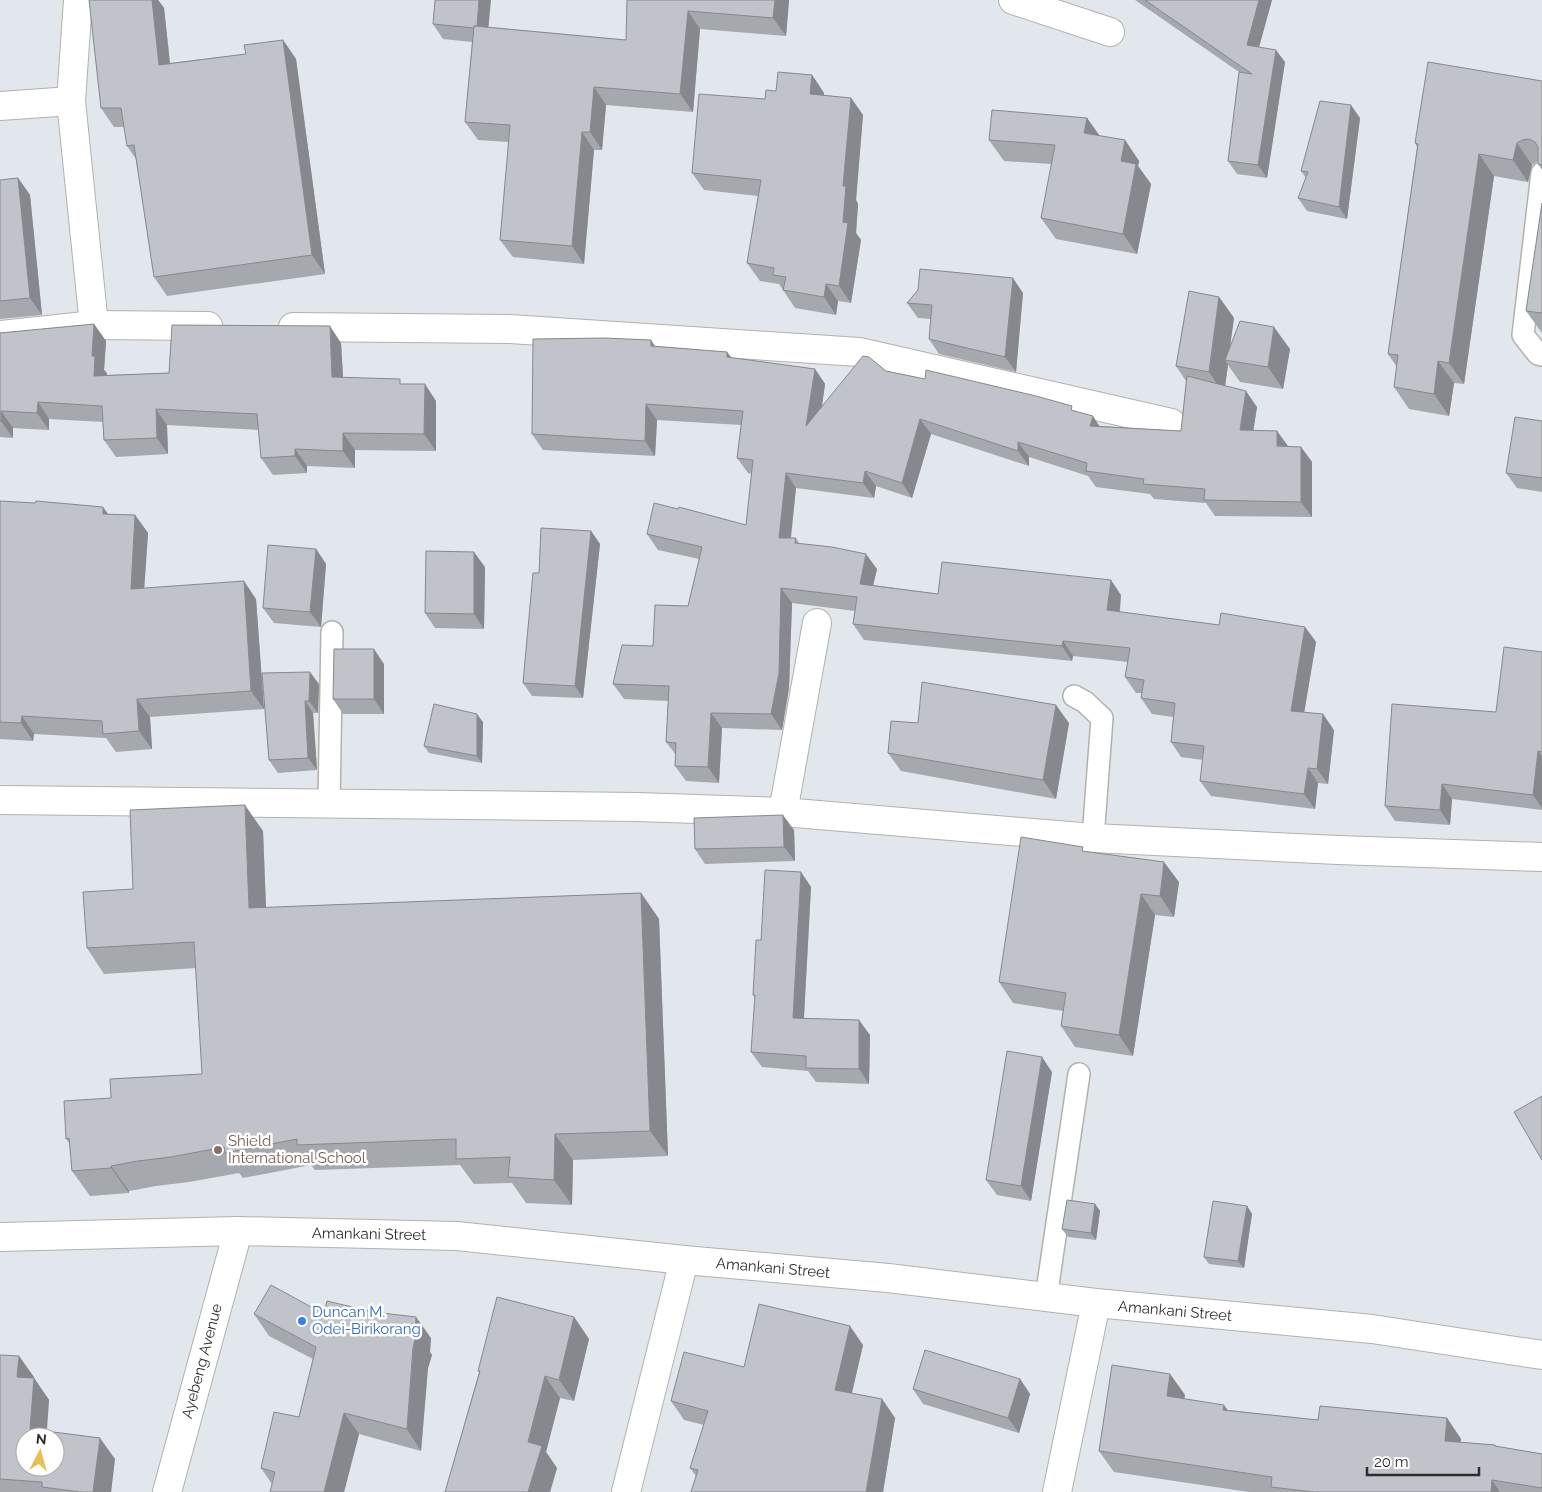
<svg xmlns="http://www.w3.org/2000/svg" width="1542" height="1492" viewBox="0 0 1542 1492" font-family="Raleway,sans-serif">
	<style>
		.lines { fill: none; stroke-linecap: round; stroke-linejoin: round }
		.lane-casing { stroke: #b4b1ab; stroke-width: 24 }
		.street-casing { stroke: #b4b1ab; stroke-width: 30 }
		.lane { stroke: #fff; stroke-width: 21 }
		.street { stroke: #fff; stroke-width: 28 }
		.wall { fill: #a5a8ad }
		.shaded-wall { fill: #86888d }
		.building { fill: #c0c3c9; stroke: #86888d; fill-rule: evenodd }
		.education-dot { fill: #8d6e63; stroke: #fff; stroke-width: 2 }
		.shop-dot { fill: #3f7fe0; stroke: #fff; stroke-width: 2 }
		.labels { text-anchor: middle; stroke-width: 5; stroke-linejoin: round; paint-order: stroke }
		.education-label { font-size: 15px; fill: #785e54; stroke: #fff; text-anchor: start }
		.street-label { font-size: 15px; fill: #2d2d2d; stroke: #fff }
		.shop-label { font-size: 15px; fill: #366cbe; stroke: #fff; text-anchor: start }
	</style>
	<rect width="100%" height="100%" fill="#e2e7ed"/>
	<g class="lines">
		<g class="lane-casing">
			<g id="lane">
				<path d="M1542,173L1523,335L1538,354L1542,355"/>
				<path d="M1074,696L1085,702L1102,718L1093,838"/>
				<path d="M329,803L332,632"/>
				<path d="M1046,1298L1079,1074"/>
			</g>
		</g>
		<g class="street-casing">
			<g id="street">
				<path d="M78,0L71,101L94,325"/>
				<path d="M1013,0L1110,32"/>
				<path d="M0,106L71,101"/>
				<path d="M293,327L510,329L859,352L1171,423"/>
				<path d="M0,335L94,325L208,326"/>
				<path d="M0,800L637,807L783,812L1093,838L1338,850L1542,857"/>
				<path d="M783,812L817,623"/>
				<path d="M0,1237L238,1231L457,1236L684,1260L888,1278L1096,1303L1372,1329L1542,1355"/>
				<path d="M167,1492L238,1231"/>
				<path d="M626,1492L684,1260"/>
				<path d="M1057,1492L1096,1303"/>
			</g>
		</g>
		<use href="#lane" class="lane"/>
		<use href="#street" class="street"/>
	</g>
	<g class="wall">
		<path d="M89,0H158L164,8L170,63L246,54L283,40L296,59L325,274L167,296L154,277L136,159L127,146L124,127H114L101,108Z"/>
		<path d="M627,0H789L786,36L700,29L693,112L606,105L602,150H594L584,264L513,257L500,240L509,142L478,140L465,122L472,42L443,39L433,24L488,27L626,40Z"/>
		<path d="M1135,0H1272L1259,47L1285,62L1267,178L1237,174L1228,161L1239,72Z"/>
		<path d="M812,75L824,93V95L851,98L863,115L856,200L858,204L856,233L861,240L851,303L838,301L836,315L795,308L779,284L760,281L747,263L758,196L704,190L692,173L765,99L776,91Z"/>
		<path d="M1542,81V170L1538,164V161L1532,165L1528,182L1494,176L1464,384L1454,383L1449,416L1409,409L1394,387L1397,367L1388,354L1417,147L1415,143Z"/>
		<path d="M1087,118L1100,136L1125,140L1139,161L1138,166L1151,184L1137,254L1056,239L1041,218L1052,164L1004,161L989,140Z"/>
		<path d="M1360,118L1347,219L1307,211L1298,198L1306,178L1301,171Z"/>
		<path d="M18,178L30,195L42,315L0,319V180Z"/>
		<path d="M1542,203V333L1526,311Z"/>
		<path d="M918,290L1023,293L1016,372L939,354L929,339L931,319L918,318L907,303Z"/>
		<path d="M1219,297L1234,318L1230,346L1290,349L1283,389L1240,382L1228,365L1225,386L1257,407L1253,430L1277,431L1288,447H1301L1312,462V517L1215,516L1206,503L1154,499L1150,494L1096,487L1088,476L1029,457V466L931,434L912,498L876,486L874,498L796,488L791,538H796L799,543L877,569L873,585L938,594L1121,595L1120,612L1219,625L1305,627L1316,642L1304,712L1334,730L1328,784L1318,783L1315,809L1211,796L1200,781L1203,760L1181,757L1171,742L1173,717L1152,714L1141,698L1142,693H1136L1125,677L1128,662L1073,656L1072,661L864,640L853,624L855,611L792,603L789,688L782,730L722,728L719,783L686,781L675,766L676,755L666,742L668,701L624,699L613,684L653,646L688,606L699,559L658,550L647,534L746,525L752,474L748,473L737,458L741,425L657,420L655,456L543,450L532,434L655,346L727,352L732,358L815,369L825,384L822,406L886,371L1076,411L1100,426L1181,431L1186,381L1176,366Z"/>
		<path d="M94,324L106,341L104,370L107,373V375L169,373L341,343L343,378L403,384L436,401V451L355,450V468L307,466V473L273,475L261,458L259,430L167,425L168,454L116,457L104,440L103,422L49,419V430L13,428V438L0,437V333Z"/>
		<path d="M1542,421V492L1517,488L1506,473Z"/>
		<path d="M0,501L108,514L135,515L148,533L144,588L256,599L264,709L150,717L152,749L116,752L106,738L34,734L33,741L0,739Z"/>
		<path d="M591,531L600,544L583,698L532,696L523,683L539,573Z"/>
		<path d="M316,549L326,564L321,627L274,623L263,608Z"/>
		<path d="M485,567L484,629L435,628L425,613Z"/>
		<path d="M1542,652V810L1452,799L1450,825L1395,821L1385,806L1496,712Z"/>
		<path d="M384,664V714H343L333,699Z"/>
		<path d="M262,673L319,684L318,713H313L317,770L278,773L269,760Z"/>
		<path d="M483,722L482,763L429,753L424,746Z"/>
		<path d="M1069,723L1056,799L901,771L888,753Z"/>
		<path d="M794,830L795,861L705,864L695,849Z"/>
		<path d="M263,831L266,908L641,893L659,919L668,1156L573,1160L572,1205L526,1203L512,1183L474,1184L460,1165L315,1170L311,1165L243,1178L239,1173L189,1182L156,1186L129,1191V1193L90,1196L72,1171L70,1144L66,1139L111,1098L202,1074L196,968L104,974L87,948L133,889Z"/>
		<path d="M1086,852L1179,882L1174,917L1155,915L1133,1056L1075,1047L1061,1026L1063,1011L1013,1003L999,982Z"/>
		<path d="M801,872L811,887L804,1019L870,1035L869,1084L816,1082L808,1071L762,1067L751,1052L755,998L753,995L761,940Z"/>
		<path d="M1052,1072L1031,1201L997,1195L986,1180Z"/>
		<path d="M1095,1204L1100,1211L1096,1240L1068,1237L1062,1229Z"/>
		<path d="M1247,1206L1252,1214L1244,1268L1209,1264L1204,1257Z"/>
		<path d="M254,1314H324L431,1338L430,1352L432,1355L428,1368L421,1451L359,1434L344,1492H270L272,1484L261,1468L299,1417L313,1359L269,1336Z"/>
		<path d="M574,1317L589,1339L574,1401L560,1398L546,1452L557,1468L550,1492H445L479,1372L478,1371Z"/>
		<path d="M863,1345L852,1393L882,1399L895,1418L883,1492H691L696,1476L690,1468L704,1425L684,1420L671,1401L744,1367Z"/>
		<path d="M0,1355L19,1356L49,1400L47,1431L115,1459L111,1492H0Z"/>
		<path d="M1170,1374L1185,1395L1184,1399L1228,1410L1318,1420L1447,1418L1461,1439V1442L1495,1445L1496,1446L1542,1454V1492H1249L1114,1472L1099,1451Z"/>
		<path d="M1020,1379L1030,1394L1019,1433L923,1404L913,1389Z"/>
	</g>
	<g class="shaded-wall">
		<path d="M152,0H158L164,8L172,83L159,65Z"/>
		<path d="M479,0H491L487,43L477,28Z"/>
		<path d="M775,0H789L786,36L773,18Z"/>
		<path d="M1259,0H1272L1256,58L1247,45Z"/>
		<path d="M688,11L700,29L693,112L680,94Z"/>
		<path d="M283,40L296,59L325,274L312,255Z"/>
		<path d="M1276,50L1285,62L1267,178L1258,165Z"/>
		<path d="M812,75L824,93L823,111L810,94Z"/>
		<path d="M594,87L606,105L602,150L590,132Z"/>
		<path d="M851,98L863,115L856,200L858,204L856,233L861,240L851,303L839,286L843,222V186Z"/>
		<path d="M1351,105L1360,118L1347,219L1339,207Z"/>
		<path d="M1087,118L1101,138L1084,133Z"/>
		<path d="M582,132L594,150L584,264L572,246Z"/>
		<path d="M1125,140L1139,161L1138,166L1151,184L1137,254L1123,234L1121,161Z"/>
		<path d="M1517,143L1532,165L1528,182L1513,160Z"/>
		<path d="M1479,154L1494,176L1464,384L1449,363Z"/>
		<path d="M18,178L30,195L42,315L30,298Z"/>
		<path d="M1013,278L1023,293L1016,372L1005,357Z"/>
		<path d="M826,284L838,301L836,315L824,297Z"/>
		<path d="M1219,297L1234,318L1228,361L1225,360L1228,365L1224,394L1209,372Z"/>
		<path d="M94,324L106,341L104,370L107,373L106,392L94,376L92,356Z"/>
		<path d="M330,326L341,343L344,394L332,377Z"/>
		<path d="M1274,327L1290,349L1283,389L1268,367Z"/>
		<path d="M651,340L661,355L651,346Z"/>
		<path d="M727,352L738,367L727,357Z"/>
		<path d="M1438,361L1454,383L1449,416L1434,394Z"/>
		<path d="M815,369L825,384L817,441L806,426Z"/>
		<path d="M425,384L436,401V451L424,434Z"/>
		<path d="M1246,391L1257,407L1251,446L1240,430Z"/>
		<path d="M38,402L49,419V430L37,413Z"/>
		<path d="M646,404L657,420L655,456L645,441Z"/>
		<path d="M156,409L167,425L168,454L157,438Z"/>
		<path d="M1,411L13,428V438L1,421Z"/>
		<path d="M1093,416L1103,432L1090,426Z"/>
		<path d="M920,419L931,434L912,498L902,483Z"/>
		<path d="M1277,431L1288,446V462L1277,446Z"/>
		<path d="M343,433L355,450V468L343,451Z"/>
		<path d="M1018,442L1029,457V466L1018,451Z"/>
		<path d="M1301,447L1312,462V517L1301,502Z"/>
		<path d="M295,449L307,466V473L295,456Z"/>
		<path d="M865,471L876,486L874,498L863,483Z"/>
		<path d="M786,473L796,488L789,553L779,538Z"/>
		<path d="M103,507L116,525L103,514Z"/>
		<path d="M135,515L148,533L143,607L131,589Z"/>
		<path d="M591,531L600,544L583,698L575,686Z"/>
		<path d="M316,549L326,564L321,627L310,612Z"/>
		<path d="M474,552L485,567L484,629L474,614Z"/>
		<path d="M866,554L877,569L870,599L860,584Z"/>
		<path d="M1111,580L1121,595L1118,625L1107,610Z"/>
		<path d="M244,581L256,599L264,709L251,691Z"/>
		<path d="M781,588L792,603L789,688L782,730L771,714Z"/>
		<path d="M1305,627L1316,642L1302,726L1291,711Z"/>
		<path d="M1063,641L1073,656L1072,661L1062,646Z"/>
		<path d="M374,649L384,664V714L374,699Z"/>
		<path d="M310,672L319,684L318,713L309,701Z"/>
		<path d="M137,699L150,717L152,749L139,731Z"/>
		<path d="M305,701L313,713L317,770L308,758Z"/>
		<path d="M1056,705L1069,723L1056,799L1043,780Z"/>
		<path d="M711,713L722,728L719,783L708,767Z"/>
		<path d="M477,714L483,722L482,763L477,756Z"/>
		<path d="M1323,714L1334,730L1328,784L1317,769Z"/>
		<path d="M22,716L34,734L33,741L21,723Z"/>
		<path d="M1538,751L1542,756V808L1533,795Z"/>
		<path d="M1308,768L1318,783L1315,809L1304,794Z"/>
		<path d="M1442,784L1452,799L1450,825L1440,810Z"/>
		<path d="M245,805L263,831L267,934L249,908Z"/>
		<path d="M783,815L794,830L795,861L784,847Z"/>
		<path d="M1164,862L1179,882L1174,917L1160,896Z"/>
		<path d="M801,872L811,887L803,1033L793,1018Z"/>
		<path d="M641,893L659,919L668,1156L650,1131Z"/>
		<path d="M1141,894L1155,915L1133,1056L1119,1035Z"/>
		<path d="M859,1020L870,1035L869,1084L859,1069Z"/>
		<path d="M1042,1057L1052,1072L1031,1201L1021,1186Z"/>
		<path d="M555,1134L573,1160L572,1205L554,1180Z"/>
		<path d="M111,1166L129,1191V1193L111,1168Z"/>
		<path d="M1095,1204L1100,1211L1096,1240L1091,1233Z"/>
		<path d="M1247,1206L1252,1214L1244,1268L1238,1261Z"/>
		<path d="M416,1317L431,1338L430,1352L432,1355L428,1368L421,1451L407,1429Z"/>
		<path d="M574,1317L589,1339L574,1401L559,1380Z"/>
		<path d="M850,1326L863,1345L848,1409L835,1390Z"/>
		<path d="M19,1356L34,1377L32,1398L17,1377Z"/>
		<path d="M1170,1374L1185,1395L1181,1417L1167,1396Z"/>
		<path d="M545,1376L560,1398L546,1452L557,1468L550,1492H528V1442Z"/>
		<path d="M34,1378L49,1400L46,1437L30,1429Z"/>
		<path d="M1020,1379L1030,1394L1019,1433L1008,1418Z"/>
		<path d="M882,1399L895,1418L883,1492H866Z"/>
		<path d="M1224,1405L1239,1426L1223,1410Z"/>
		<path d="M344,1413L359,1434L344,1492H324Z"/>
		<path d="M1447,1418L1461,1439L1459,1461L1445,1441Z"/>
		<path d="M100,1438L115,1459L111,1492H93Z"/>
		<path d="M1492,1480L1500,1492H1491Z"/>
	</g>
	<g class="building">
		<path d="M89,0H152L159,65L246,54L244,45L283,40L312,255L154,277L134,145L127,146L121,108H101Z"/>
		<path d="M435,0H479L477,26H474V28L433,24Z"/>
		<path d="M627,0H775L773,18L688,11L680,94L594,87L590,132H582L572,246L500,240L510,125L465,122L474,26L626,40Z"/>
		<path d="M1145,0H1259L1247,45L1276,50L1258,165L1228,161L1239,72L1252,74Z"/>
		<path d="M1428,62L1542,81V165L1538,164V147L1535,142L1529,139L1522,140L1517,143L1513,160L1479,154L1449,363L1438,361L1434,394L1394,387L1398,355L1388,354L1418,144L1415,143Z"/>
		<path d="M778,72L812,75L810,94L851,98L843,186H846L843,222L848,223L839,286L826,284L824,297L783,290L786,277L773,275L774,268L747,263L761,180L692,173L699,94L765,99L766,90L776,91Z"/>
		<path d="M1320,101L1351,105L1339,207L1298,198L1308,172L1301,171Z"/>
		<path d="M992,110L1087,118L1084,133L1125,140L1121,161L1136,164L1123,234L1041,218L1055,145L989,140Z"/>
		<path d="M18,178L30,298L0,301V180Z"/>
		<path d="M1542,203V313L1526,311Z"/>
		<path d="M920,269L1013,278L1005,357L929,339L932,305L907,303L918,290Z"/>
		<path d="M1189,291L1219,297L1209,372L1176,366Z"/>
		<path d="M1240,321L1274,327L1268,367L1225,360Z"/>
		<path d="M94,324L92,356H95L94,376L169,373L172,325L330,326L332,377L400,379V384H425L424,434L343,433V451L295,449V456L261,458L257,414L156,409L157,438L104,440L102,406L38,402L37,413L1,411V421H0V333Z"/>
		<path d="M604,338L651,340V346L727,352V357L815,369L806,426L863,356L869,357L886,371L925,379L926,370L1036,396L1072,406L1071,410L1093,416L1090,426L1181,431L1187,376L1246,391L1240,430L1277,431V446L1301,447V502L1204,500L1205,489L1143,484L1144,479L1086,471L1087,463L1018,442V451L920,419L902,483L865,471L863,483L786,473L779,538H796L795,543L832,547L866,554L860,584L938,594L942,562L1111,580L1107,610L1219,625L1221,613L1305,627L1291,711L1323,714L1317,769L1308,768L1304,794L1200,781L1204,746L1171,742L1175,703L1141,698L1144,680L1125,677L1130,648L1063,641L1062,646L853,624L857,597L781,588L779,673L771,714L711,713L708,767L675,766L676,743L666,742L669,686L613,684L622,645L653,646L655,605L688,606L702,547L647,534L654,503L678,509L679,507L746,525L753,460L737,458L743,411L646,404L645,441L532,434L533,339Z"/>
		<path d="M1515,417L1542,421V478L1506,473Z"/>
		<path d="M0,501L35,503L36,501L103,507V514L135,515L131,589L244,581L251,691L137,699L139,731L103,734L102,721L22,716L21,723L0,722Z"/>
		<path d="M541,528L591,531L575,686L523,683L533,573H539Z"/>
		<path d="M268,545L316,549L310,612L263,608Z"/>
		<path d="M426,551L474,552V614L425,613Z"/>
		<path d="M1504,647L1542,652V752L1538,751L1533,795L1442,784L1440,810L1385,806L1392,704L1496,712Z"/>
		<path d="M334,649H374V699H333Z"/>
		<path d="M310,672L309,701H305L308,758L269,760L262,673Z"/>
		<path d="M922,682L1056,705L1043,780L888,753L891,721L918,723Z"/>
		<path d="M434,704L477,714V756L424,746Z"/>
		<path d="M245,805L249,908L641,893L650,1131L555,1134L554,1180L508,1177L510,1157L456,1159V1139L297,1145V1139L225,1153L224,1147L171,1157L138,1161L111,1166V1168L72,1171L69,1138L66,1139L64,1101L111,1098L110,1079L202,1074L194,942L87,948L83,892L133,889L130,810Z"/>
		<path d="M783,815L784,847L695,849L694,818Z"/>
		<path d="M1021,837L1083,847L1082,851L1164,862L1160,896L1141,894L1119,1035L1061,1026L1066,993L999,982Z"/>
		<path d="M765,870L801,872L793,1018L859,1020V1069L806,1068V1056L751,1052L755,995H753L756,940H761Z"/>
		<path d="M1007,1051L1042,1057L1021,1186L986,1180Z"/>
		<path d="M1542,1096V1160L1514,1112Z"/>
		<path d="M1067,1200L1095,1204L1091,1233L1062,1229Z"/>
		<path d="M1213,1201L1247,1206L1238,1261L1204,1257Z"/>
		<path d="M271,1285L324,1314L327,1301L373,1312L416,1317L415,1333H417L413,1347L407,1429L344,1413L324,1492H270L275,1472L261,1468L274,1412L299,1417L316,1347L254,1314Z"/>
		<path d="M497,1297L574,1317L559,1380L545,1376L528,1442L542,1446L528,1492H445L480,1371H478Z"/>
		<path d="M759,1304L850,1326L835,1390L882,1399L866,1492H691L698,1470L690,1468L708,1411L671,1401L684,1352L744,1367Z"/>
		<path d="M925,1350L1020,1379L1008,1418L913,1389Z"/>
		<path d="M0,1355L19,1356L17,1377L34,1378L30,1429L100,1438L93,1492H81L42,1487V1482L0,1479ZM25,1437H55V1467H25Z"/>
		<path d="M1112,1365L1170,1374L1167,1396L1224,1405L1223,1410L1318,1420L1320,1406L1447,1418L1445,1441L1495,1445V1446L1542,1454V1488L1492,1480L1491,1492H1314L1271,1487L1272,1477L1099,1451Z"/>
	</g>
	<circle class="education-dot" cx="218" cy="1150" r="5"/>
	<circle class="shop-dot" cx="302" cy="1321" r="5"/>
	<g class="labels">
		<g class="education-label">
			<text x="228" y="1146">Shield<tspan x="228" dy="17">International School</tspan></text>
		</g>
		<g class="street-label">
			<text transform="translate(369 1234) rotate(1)" y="5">Amankani Street</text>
			<text transform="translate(773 1268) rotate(5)" y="5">Amankani Street</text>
			<text transform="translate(1175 1311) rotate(5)" y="5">Amankani Street</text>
			<text transform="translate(202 1361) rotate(-75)" y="5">Ayebeng Avenue</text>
		</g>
		<g class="shop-label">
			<text x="312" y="1317">Duncan M.<tspan x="312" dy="17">Odei-Birikorang</tspan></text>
		</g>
	</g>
	<g transform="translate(40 1452) rotate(6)"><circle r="24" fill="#ffffff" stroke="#ababab"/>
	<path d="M0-4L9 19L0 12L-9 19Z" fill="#e6c056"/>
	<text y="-8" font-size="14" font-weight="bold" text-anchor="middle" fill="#2d2d2d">N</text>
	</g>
	<path d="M1367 1467v8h112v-8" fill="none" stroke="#2d2d2d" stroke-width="2.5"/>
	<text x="1374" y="1467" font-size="15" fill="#2d2d2d" stroke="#ffffff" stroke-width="4" paint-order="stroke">20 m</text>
</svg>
